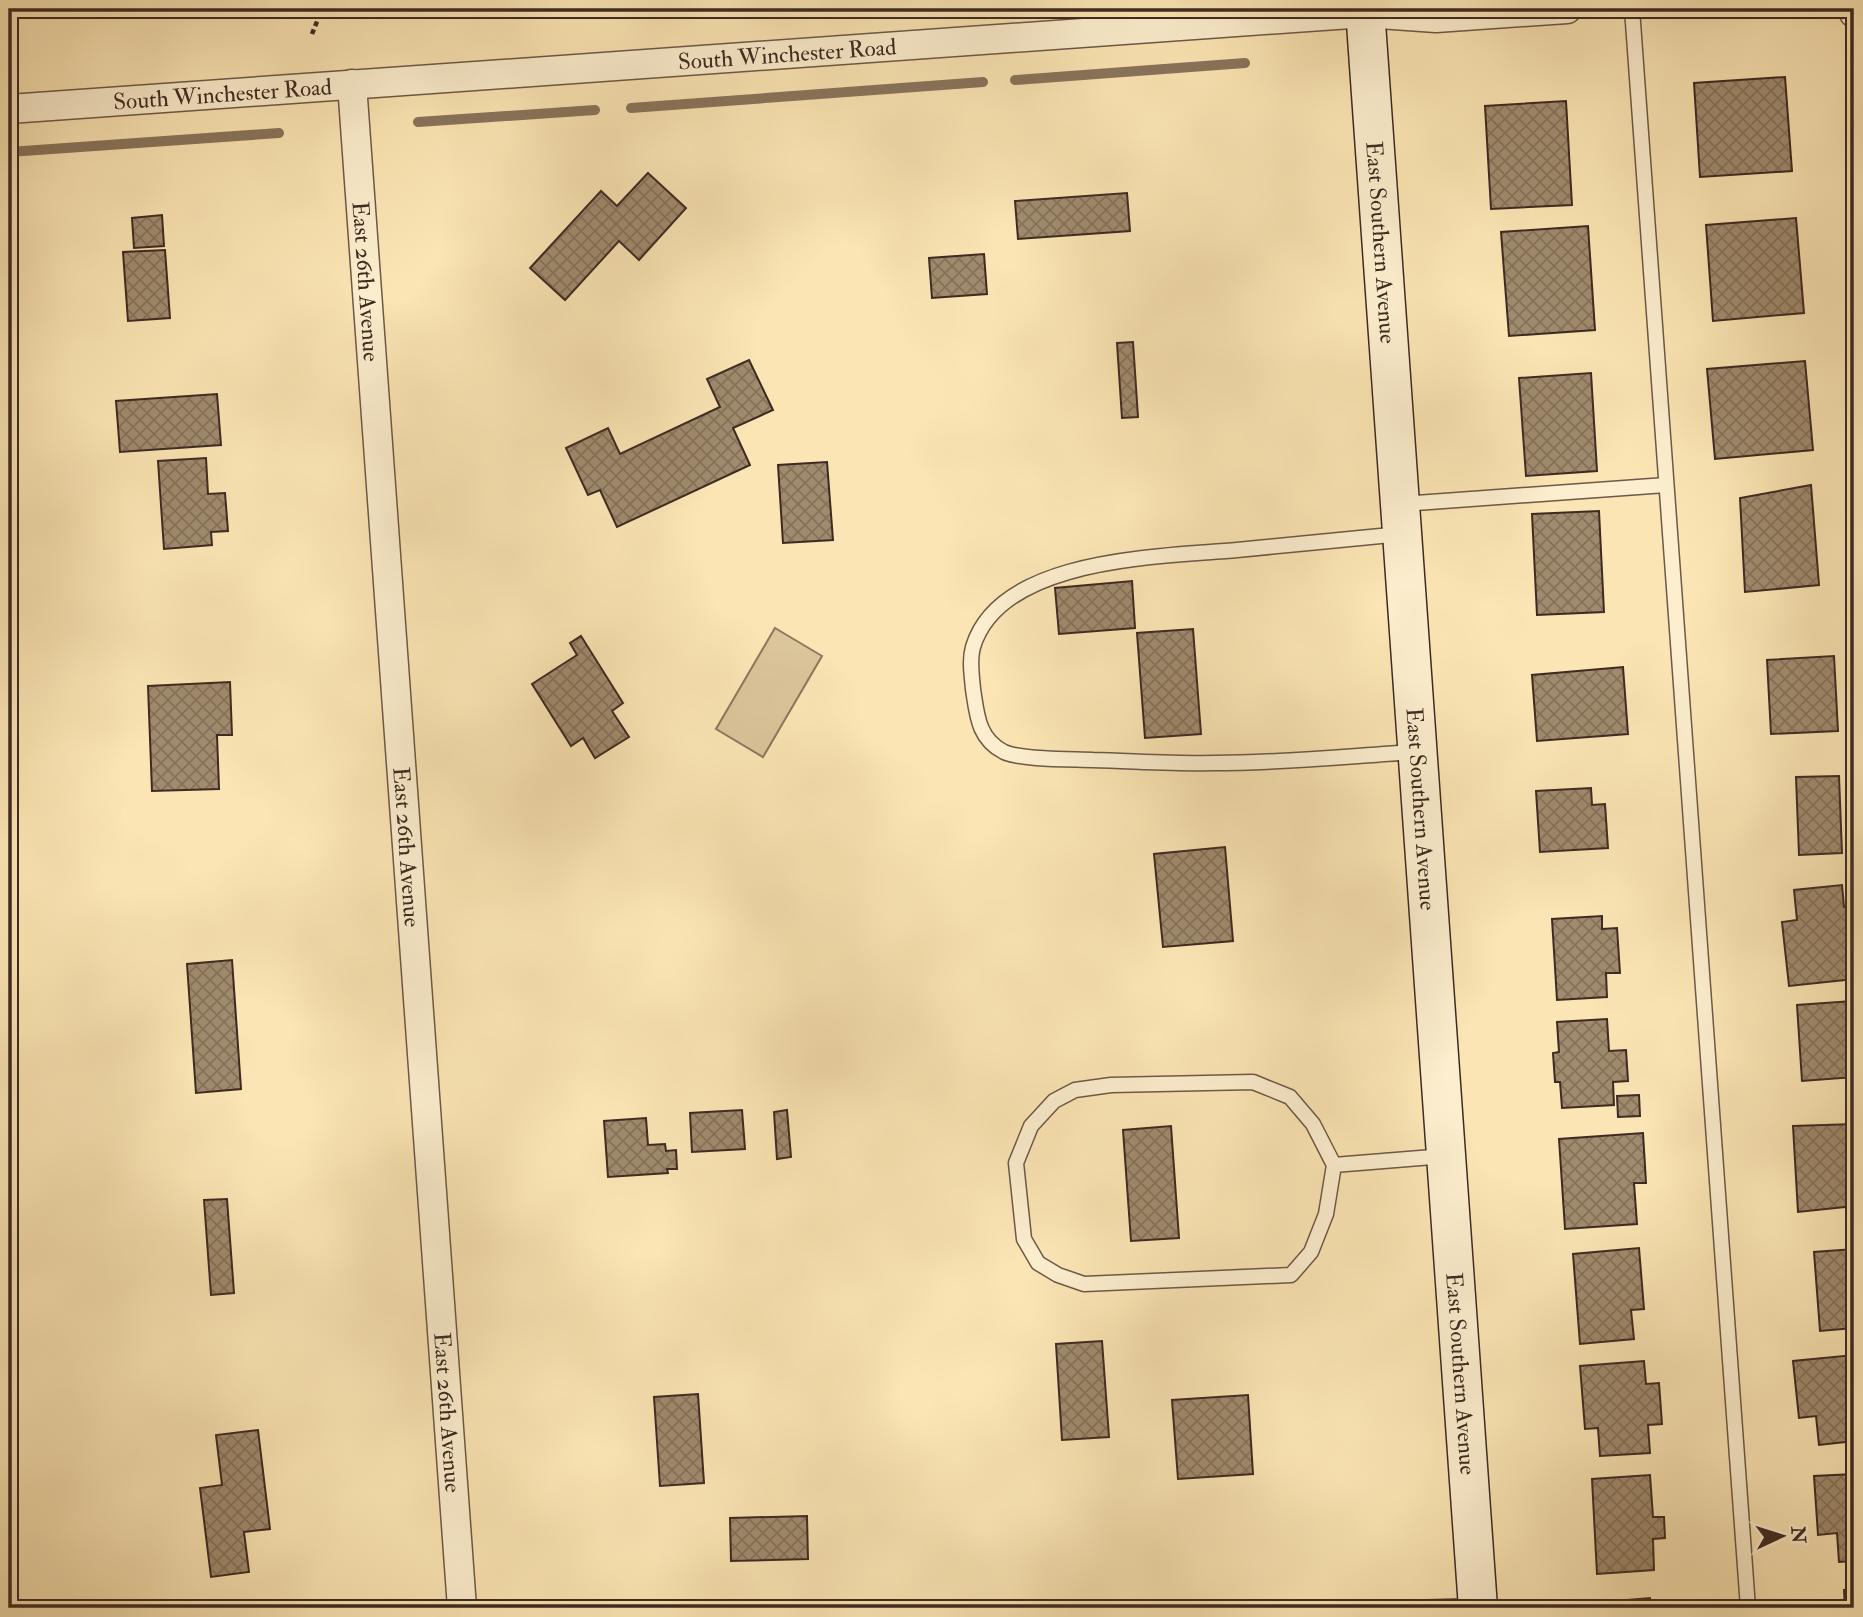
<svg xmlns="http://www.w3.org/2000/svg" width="1863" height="1617" viewBox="0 0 1863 1617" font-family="'IM FELL Double Pica',serif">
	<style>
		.park { fill: #dbc59b; stroke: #8c785e; stroke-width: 2 }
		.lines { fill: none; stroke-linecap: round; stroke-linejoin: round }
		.stream { stroke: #89745c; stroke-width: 10 }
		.building { fill: url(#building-cross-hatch); stroke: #3e2a22; stroke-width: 2 }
		.lane-casing { stroke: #6d5946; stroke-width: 17 }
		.street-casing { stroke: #6d5946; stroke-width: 31 }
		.secondary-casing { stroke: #3e2a22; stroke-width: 41 }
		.path { stroke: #3e2a22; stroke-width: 4.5; stroke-dasharray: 5 3.5; stroke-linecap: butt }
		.lane { stroke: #fceece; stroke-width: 14 }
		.street { stroke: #fceece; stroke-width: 28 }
		.secondary { stroke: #fceece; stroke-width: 38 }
		.labels { text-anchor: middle; stroke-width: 6; stroke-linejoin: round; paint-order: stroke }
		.street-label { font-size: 23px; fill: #3e2a22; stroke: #fceece }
	</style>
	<defs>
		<pattern id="building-cross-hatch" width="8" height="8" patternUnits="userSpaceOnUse" patternTransform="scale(1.75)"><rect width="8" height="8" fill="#a08b6e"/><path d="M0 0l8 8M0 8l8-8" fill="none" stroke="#84725a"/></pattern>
	</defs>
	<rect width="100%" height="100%" fill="#fbe5b4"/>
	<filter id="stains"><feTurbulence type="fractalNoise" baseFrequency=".00286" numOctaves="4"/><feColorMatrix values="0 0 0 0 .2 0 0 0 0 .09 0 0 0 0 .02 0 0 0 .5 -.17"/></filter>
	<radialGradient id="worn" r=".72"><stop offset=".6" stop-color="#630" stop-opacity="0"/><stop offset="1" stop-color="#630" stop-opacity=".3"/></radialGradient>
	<path class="park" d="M775,628L822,656L763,757L716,729Z"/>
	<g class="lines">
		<g class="stream">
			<path d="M1015,80L1245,63"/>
			<path d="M631,108L983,82"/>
			<path d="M418,122L595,110"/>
			<path d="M9,152L279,133"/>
		</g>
	</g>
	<g class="building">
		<path d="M1785,77L1792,171L1700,177L1694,83Z"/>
		<path d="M1566,101L1572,205L1491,209L1485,106Z"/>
		<path d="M648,173L686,208L639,260L619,241L565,300L530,268L601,191L617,206Z"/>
		<path d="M1127,193L1130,231L1018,239L1015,201Z"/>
		<path d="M162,215L164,246L134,248L132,218Z"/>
		<path d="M1796,218L1804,313L1713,321L1706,225Z"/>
		<path d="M1588,226L1595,330L1509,336L1501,232Z"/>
		<path d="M165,250L170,318L128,321L123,252Z"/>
		<path d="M984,254L987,294L932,298L929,258Z"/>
		<path d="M1133,342L1138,417L1122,418L1117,343Z"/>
		<path d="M749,360L773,410L733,428L750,465L617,527L600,490L588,495L566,448L608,428L620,454L720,407L707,379Z"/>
		<path d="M1805,361L1813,450L1715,459L1707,369Z"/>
		<path d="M1591,373L1597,471L1526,476L1519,378Z"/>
		<path d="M217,394L221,445L120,452L116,401Z"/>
		<path d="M206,458L208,494L225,493L228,531L211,532L212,545L164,549L158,461Z"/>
		<path d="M827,462L833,540L783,543L778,465Z"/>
		<path d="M1811,485L1819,585L1745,592L1740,498Z"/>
		<path d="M1599,511L1604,612L1537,615L1532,514Z"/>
		<path d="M1132,581L1135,628L1059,634L1055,588Z"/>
		<path d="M1193,629L1201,734L1145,738L1137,633Z"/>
		<path d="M581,636L623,703L612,711L629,737L595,758L583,738L571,746L532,684L577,655L570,643Z"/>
		<path d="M1834,656L1838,731L1771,734L1767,660Z"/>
		<path d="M1623,667L1628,734L1537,741L1532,675Z"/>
		<path d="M230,682L232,735H217L219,789L152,791L148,686Z"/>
		<path d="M1839,776L1842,853L1799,855L1796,777Z"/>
		<path d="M1591,788L1592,805L1605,804L1608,848L1540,852L1536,791Z"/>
		<path d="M1225,847L1233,941L1163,947L1154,854Z"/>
		<path d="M1842,885L1844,907L1854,906V979L1789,986L1782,922L1797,920L1794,890Z"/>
		<path d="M1602,916V929L1617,928L1620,973H1606L1607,997L1557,1000L1552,919Z"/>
		<path d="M232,960L241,1089L196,1093L187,964Z"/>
		<path d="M1852,1001L1854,1077L1802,1081L1797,1005Z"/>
		<path d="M1607,1019L1609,1051L1626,1050L1628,1081L1613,1082L1614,1105L1562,1108L1560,1082H1555L1553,1053L1559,1052L1557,1022Z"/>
		<path d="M1639,1095L1640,1116L1618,1117L1617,1096Z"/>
		<path d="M742,1110L745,1149L692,1152L690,1113Z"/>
		<path d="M787,1110L791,1157L777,1159L774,1112Z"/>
		<path d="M646,1118L648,1145L665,1144L666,1151L676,1150L677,1169H667L668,1173L608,1177L604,1121Z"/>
		<path d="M1854,1124V1206L1798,1212L1793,1126Z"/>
		<path d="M1171,1126L1179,1238L1131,1241L1123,1130Z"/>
		<path d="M1643,1133L1646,1183H1634L1637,1224L1565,1229L1559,1139Z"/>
		<path d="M227,1199L234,1293L211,1295L204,1200Z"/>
		<path d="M1639,1248L1644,1309L1631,1310L1634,1339L1580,1344L1573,1254Z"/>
		<path d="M1854,1249V1328L1820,1331L1814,1252Z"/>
		<path d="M1102,1341L1109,1437L1062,1440L1056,1344Z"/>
		<path d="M1854,1355V1441L1819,1445L1816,1416L1799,1418L1793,1361Z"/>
		<path d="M1644,1361L1646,1384L1659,1383L1662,1424L1648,1425L1650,1453L1600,1456L1598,1428L1585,1429L1580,1366Z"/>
		<path d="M698,1394L704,1483L660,1486L654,1397Z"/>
		<path d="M1248,1395L1253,1474L1178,1479L1172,1400Z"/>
		<path d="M258,1430L270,1529L244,1532L249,1572L211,1577L200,1488L222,1485L216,1435Z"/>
		<path d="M1854,1474V1561L1839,1562L1837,1533L1818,1535L1814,1476Z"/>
		<path d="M1650,1475L1653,1517H1664L1665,1538L1653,1539L1654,1570L1597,1574L1592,1479Z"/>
		<path d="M807,1516L808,1559L731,1561L730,1518Z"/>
		<path d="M1854,1589V1608H1845L1844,1590Z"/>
		<path d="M1650,1598L1651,1608H1592L1591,1603Z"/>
	</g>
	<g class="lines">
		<g class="lane-casing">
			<g id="lane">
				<path d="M1632,9L1748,1608"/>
				<path d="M1402,504L1666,485"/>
				<path d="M1401,534C1346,539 1292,545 1237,550C1161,557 1000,557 973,647C969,661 972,676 973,689C977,715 978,739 1004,752C1021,760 1073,759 1093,760C1134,761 1175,764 1215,763C1282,763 1350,756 1416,752"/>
				<path d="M1334,1165L1326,1214L1311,1252L1291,1275L1084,1284L1058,1275L1038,1263L1024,1239L1016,1163L1031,1126L1054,1101L1075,1090L1111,1085L1253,1082L1290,1097L1313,1124L1334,1165L1445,1156"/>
				<path d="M1409,1608L1476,1606"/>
			</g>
		</g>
		<g class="street-casing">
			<g id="street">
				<path d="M1854,9V13"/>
				<path id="s1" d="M352,84L462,1608"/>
				<path id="s2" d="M9,109L1365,13L1436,18L1567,9"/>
			</g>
		</g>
		<g class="secondary-casing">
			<g id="secondary">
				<path id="s3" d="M1365,9L1478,1608"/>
			</g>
		</g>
		<path class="path" d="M312,34L322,9"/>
		<use href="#lane" class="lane"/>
		<use href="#street" class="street"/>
		<use href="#secondary" class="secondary"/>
	</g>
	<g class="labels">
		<g class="street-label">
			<text dy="8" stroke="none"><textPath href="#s2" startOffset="780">South Winchester Road</textPath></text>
			<text dy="8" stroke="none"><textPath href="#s2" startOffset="214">South Winchester Road</textPath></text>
			<text dy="8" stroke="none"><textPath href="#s3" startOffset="234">East Southern Avenue</textPath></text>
			<text dy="8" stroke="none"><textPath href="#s1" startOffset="198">East 26th Avenue</textPath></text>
			<text dy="8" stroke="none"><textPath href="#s3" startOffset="802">East Southern Avenue</textPath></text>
			<text dy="8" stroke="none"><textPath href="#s1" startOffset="765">East 26th Avenue</textPath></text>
			<text dy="8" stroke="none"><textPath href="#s3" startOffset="1368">East Southern Avenue</textPath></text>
			<text dy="8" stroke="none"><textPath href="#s1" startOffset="1332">East 26th Avenue</textPath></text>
		</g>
	</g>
	<rect width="1863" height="1617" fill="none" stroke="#fbe5b4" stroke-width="35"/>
	<rect x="10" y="10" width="1842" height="1596" fill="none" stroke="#3e2a22" stroke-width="3.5"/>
	<rect x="18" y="18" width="1828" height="1582" fill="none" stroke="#3e2a22" stroke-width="2"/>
	<g transform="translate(1782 1536) rotate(86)" stroke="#fceece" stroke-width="5" paint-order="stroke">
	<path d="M0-5L12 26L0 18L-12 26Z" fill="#3e2a22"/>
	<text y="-10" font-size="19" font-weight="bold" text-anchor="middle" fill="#3e2a22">N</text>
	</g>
	<rect width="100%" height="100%" filter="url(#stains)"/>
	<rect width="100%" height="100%" fill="url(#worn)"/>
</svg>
